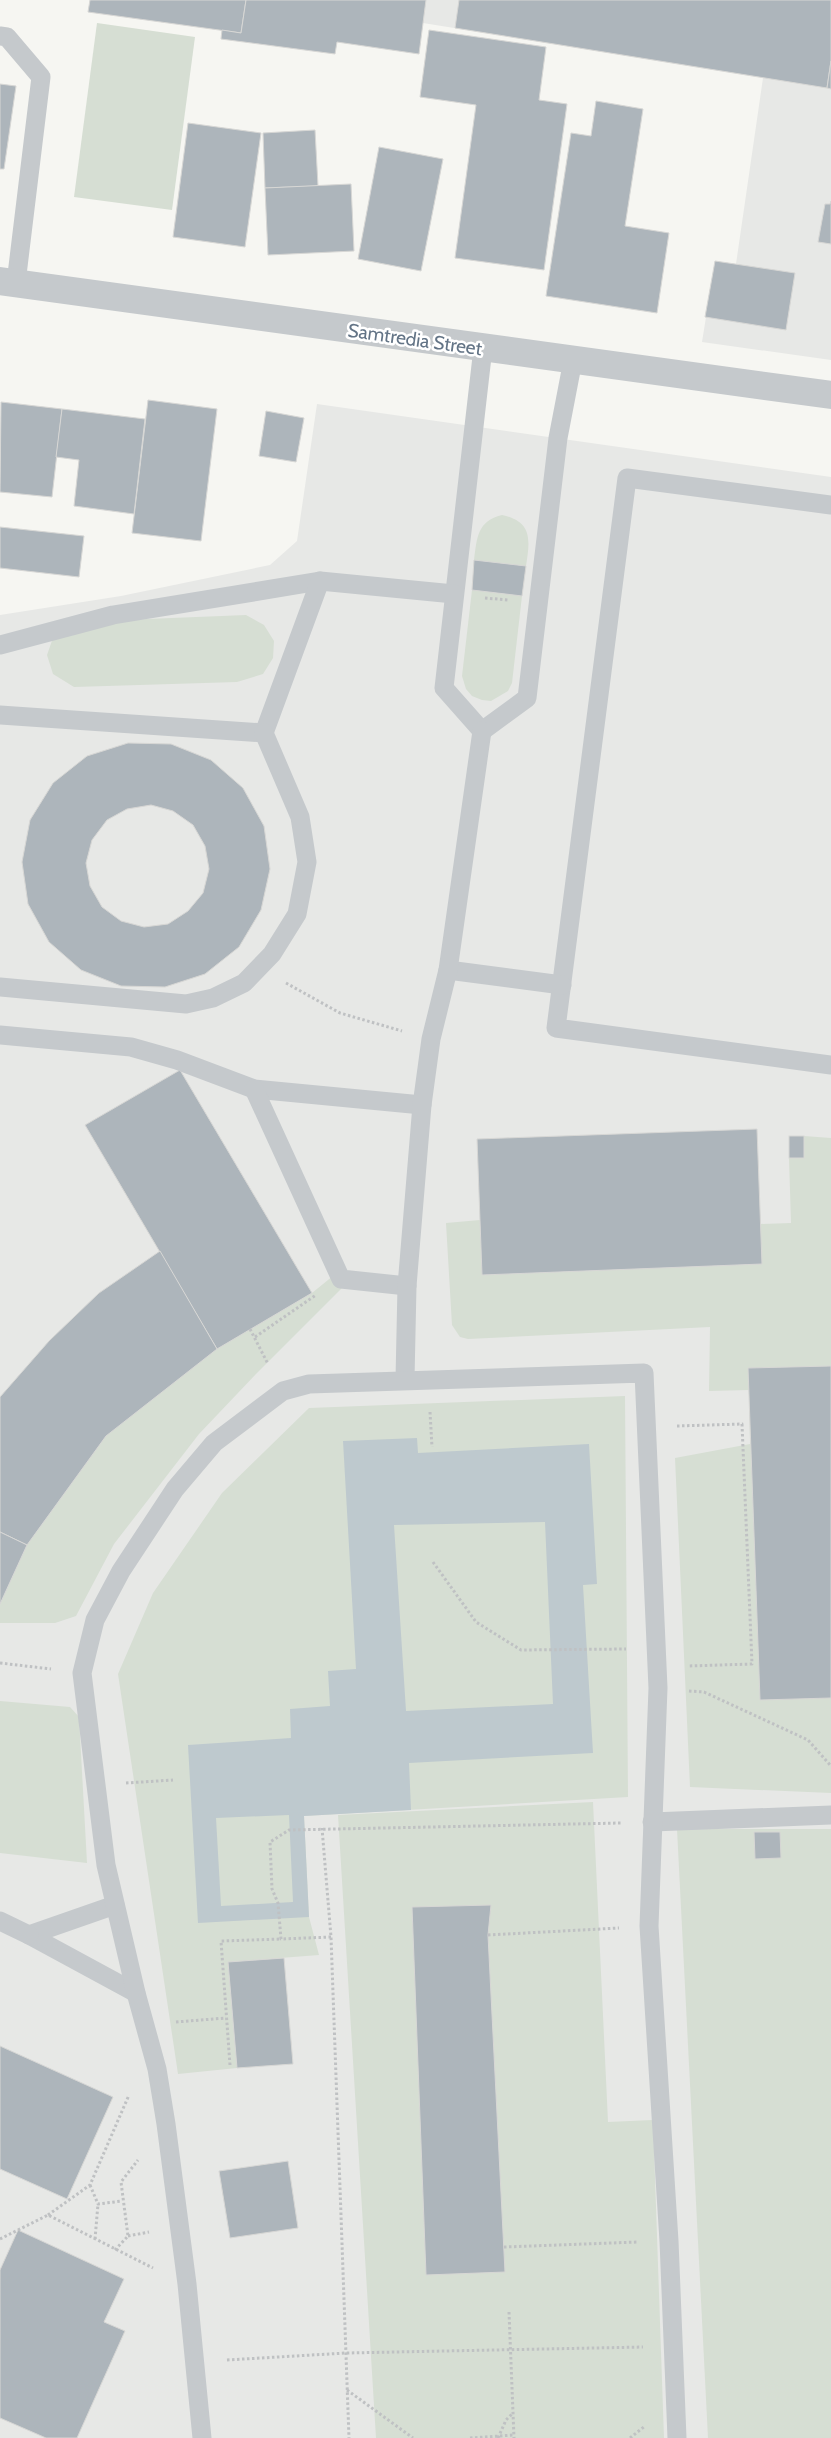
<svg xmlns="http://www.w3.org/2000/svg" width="831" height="2438" viewBox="0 0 831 2438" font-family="Cabin,sans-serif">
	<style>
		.built { fill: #e7e8e6 }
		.green { fill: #d6ded3 }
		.water { fill: #bec9ce; fill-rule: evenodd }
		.building { fill: #adb5bb; stroke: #d7d7d5; fill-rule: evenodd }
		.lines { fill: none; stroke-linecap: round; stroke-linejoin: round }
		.path { stroke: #bfc1c3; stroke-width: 3; stroke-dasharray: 2.5 2.5; stroke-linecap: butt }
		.service { stroke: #c5c9cc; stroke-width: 19 }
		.tertiary { stroke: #c5c9cc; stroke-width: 28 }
		.labels { text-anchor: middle; stroke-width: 5; stroke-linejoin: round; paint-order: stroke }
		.street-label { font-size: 19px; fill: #637486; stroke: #fff }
	</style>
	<rect width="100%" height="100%" fill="#f6f6f2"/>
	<g class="built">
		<path d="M90,0H831V360L702,342L715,261L736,264L763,78L423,23L419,54L337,42L335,54L221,39L222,30L88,12Z"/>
		<path d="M317,404L831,477V2438H0V615L121,596L270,565L297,541Z"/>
	</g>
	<g class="green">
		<path d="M97,23L195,37L172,210L74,197Z"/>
		<path d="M502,515C533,522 530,540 526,566L474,560C477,538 477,521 502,515Z"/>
		<path d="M472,590L522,596L512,683L508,691L491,701L482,700L472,696L466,689L462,676Z"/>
		<path d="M246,615L264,625L274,641L273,658L263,674L237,682L74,687L53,674L47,655L54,635L73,622Z"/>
		<path d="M804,1136L831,1138V1793L690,1787L675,1458L750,1444L749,1390L709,1391L710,1327L468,1339L460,1337L452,1325L446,1223L480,1220L483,1275L762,1264L760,1224L791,1223L789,1158H804Z"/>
		<path d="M344,1267L351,1279L256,1374L199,1434L114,1544L76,1616L55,1623H0V1604L27,1545L106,1436L217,1349L312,1293Z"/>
		<path d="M625,1396L628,1797L304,1816L309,1917L319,1955L228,1962L237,2068L178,2074L118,1674L153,1593L222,1493L309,1408Z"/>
		<path d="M0,1701L70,1707L79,1717L87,1863L0,1853Z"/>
		<path d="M593,1802L608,2122L653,2120L664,2438H376L338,1815Z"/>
		<path d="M677,1829H831V2438H708Z"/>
	</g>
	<path class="water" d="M417,1438L418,1453L589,1444L597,1584L583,1585L593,1753L409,1763L411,1810L304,1816L309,1917L198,1923L188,1745L291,1738L290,1709L330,1706L328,1671L356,1669L343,1441ZM545,1522L553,1704L406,1711L394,1525ZM289,1815L293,1902L221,1906L216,1818Z"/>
	<g class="building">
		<path d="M90,0H246L241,33L88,12Z"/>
		<path d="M246,0H426L419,54L337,42L335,54L221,39L222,30L241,33Z"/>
		<path d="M459,0H831V61L827,88L455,28Z"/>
		<path d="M429,30L546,47L539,100L567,104L544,270L455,258L476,105L420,97Z"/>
		<path d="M831,61V89L827,88Z"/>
		<path d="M0,84L16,86L4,169H0Z"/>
		<path d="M596,101L643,109L625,226L669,233L657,313L546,296L571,133L591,136Z"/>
		<path d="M188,123L261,133L245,247L173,237Z"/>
		<path d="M315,130L318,186L265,188L263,133Z"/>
		<path d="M379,147L443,159L421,271L358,259Z"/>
		<path d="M351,184L354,251L268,255L265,188Z"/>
		<path d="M831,201V244L818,242L825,204H830Z"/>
		<path d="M715,261L795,273L786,330L705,317Z"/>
		<path d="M148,400L217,409L201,541L132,533Z"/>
		<path d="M1,402L62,409L52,497L0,492Z"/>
		<path d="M62,409L145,419L134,514L74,506L79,460L56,457Z"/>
		<path d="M266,411L304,418L296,462L259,456Z"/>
		<path d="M0,527L84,536L79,577L0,568Z"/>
		<path d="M474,560L526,566L522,596L472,590Z"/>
		<path d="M128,743L171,744L211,760L243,788L264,826L270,869L261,910L239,947L205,974L165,987L121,986L81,970L49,942L28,904L22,862L30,820L53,783L87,756ZM151,805L173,811L193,825L205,846L209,869L203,893L188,911L168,924L144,927L121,921L102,907L90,886L86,863L92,840L107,820L127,809Z"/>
		<path d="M180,1070L312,1293L217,1349L85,1125Z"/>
		<path d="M757,1129L762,1264L482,1275L477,1139Z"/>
		<rect x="789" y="1136" width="15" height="22"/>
		<path d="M160,1251L217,1349L106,1436L27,1545L0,1532V1397L49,1341L99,1293Z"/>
		<path d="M831,1366V1698L760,1700L748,1368Z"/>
		<path d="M0,1532L27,1545L0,1604Z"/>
		<path d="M754,1832H780L781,1858L755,1859Z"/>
		<path d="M491,1905L488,1935L505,2272L426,2275L412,1907Z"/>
		<path d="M284,1958L293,2064L237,2068L228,1962Z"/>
		<path d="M0,2046L113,2097L67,2199L0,2169Z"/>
		<path d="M288,2161L298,2228L230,2238L219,2171Z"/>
		<path d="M18,2230L124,2279L104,2322L125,2331L77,2438H46L0,2418V2270Z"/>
	</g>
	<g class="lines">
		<g class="path">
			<path d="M485,598L508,600"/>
			<path d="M286,983L340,1013L402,1031"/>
			<path d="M250,1329L268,1364"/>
			<path d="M255,1337L316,1295"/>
			<path d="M430,1412L432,1447"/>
			<path d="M677,1426L742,1424L752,1664L688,1666"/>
			<path d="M433,1562L476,1622L521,1650L626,1649"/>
			<path d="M0,1663L51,1669"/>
			<path d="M689,1691L704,1692L808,1740L831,1766"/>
			<path d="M126,1783L173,1780"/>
			<path d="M322,1828L331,1937L349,2438"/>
			<path d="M488,1935L619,1928"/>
			<path d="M331,1937L281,1939L278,1903L272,1889L270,1842L289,1830L621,1823"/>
			<path d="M176,2022L226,2018"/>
			<path d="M230,2065L221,1941L281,1939"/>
			<path d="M90,2185L98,2204L122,2201"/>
			<path d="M48,2215L90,2185L129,2095"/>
			<path d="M128,2236L149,2232"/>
			<path d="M0,2239L48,2215L153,2268"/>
			<path d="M95,2239L98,2204"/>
			<path d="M504,2247L638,2242"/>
			<path d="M115,2250L128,2236L121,2182L138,2160"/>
			<path d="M509,2312L514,2438"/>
			<path d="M227,2360L346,2353L643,2347"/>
			<path d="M347,2390L413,2438"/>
			<path d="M470,2438L514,2435"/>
			<path d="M498,2438L506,2420L513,2413"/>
			<path d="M630,2438L645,2426"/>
		</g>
		<g class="service">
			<path d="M0,36L7,37L41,77L16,283"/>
			<path d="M483,348L444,688L482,731L527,698L558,438L573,360"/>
			<path d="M831,505L627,478L556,1028L831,1065"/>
			<path d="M0,645L113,615L320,581"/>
			<path d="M0,715L264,733L320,581L454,594"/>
			<path d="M448,970L562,985"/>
			<path d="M0,987L186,1004L213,998L244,983L272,954L297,914L307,862L300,817L264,733"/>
			<path d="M0,1035L131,1047L177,1060L254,1089L422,1105"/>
			<path d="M254,1089L341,1279L407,1286"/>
			<path d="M405,1379L407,1286L422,1105L431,1039L448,970L482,731"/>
			<path d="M652,1822L831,1815"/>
			<path d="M115,1905L29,1935L136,1993"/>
			<path d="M0,1921L29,1935"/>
			<path d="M202,2438L187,2284L166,2124L157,2069L136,1993L106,1865L82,1673L95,1620L121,1571L175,1489L214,1443L283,1391L309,1384L644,1373L658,1688L649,1926L669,2241L677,2438"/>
		</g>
		<path class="tertiary" d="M0,281L831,395"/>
	</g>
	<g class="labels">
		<g class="street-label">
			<text transform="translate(415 339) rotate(8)" y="7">Samtredia Street</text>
		</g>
	</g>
</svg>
